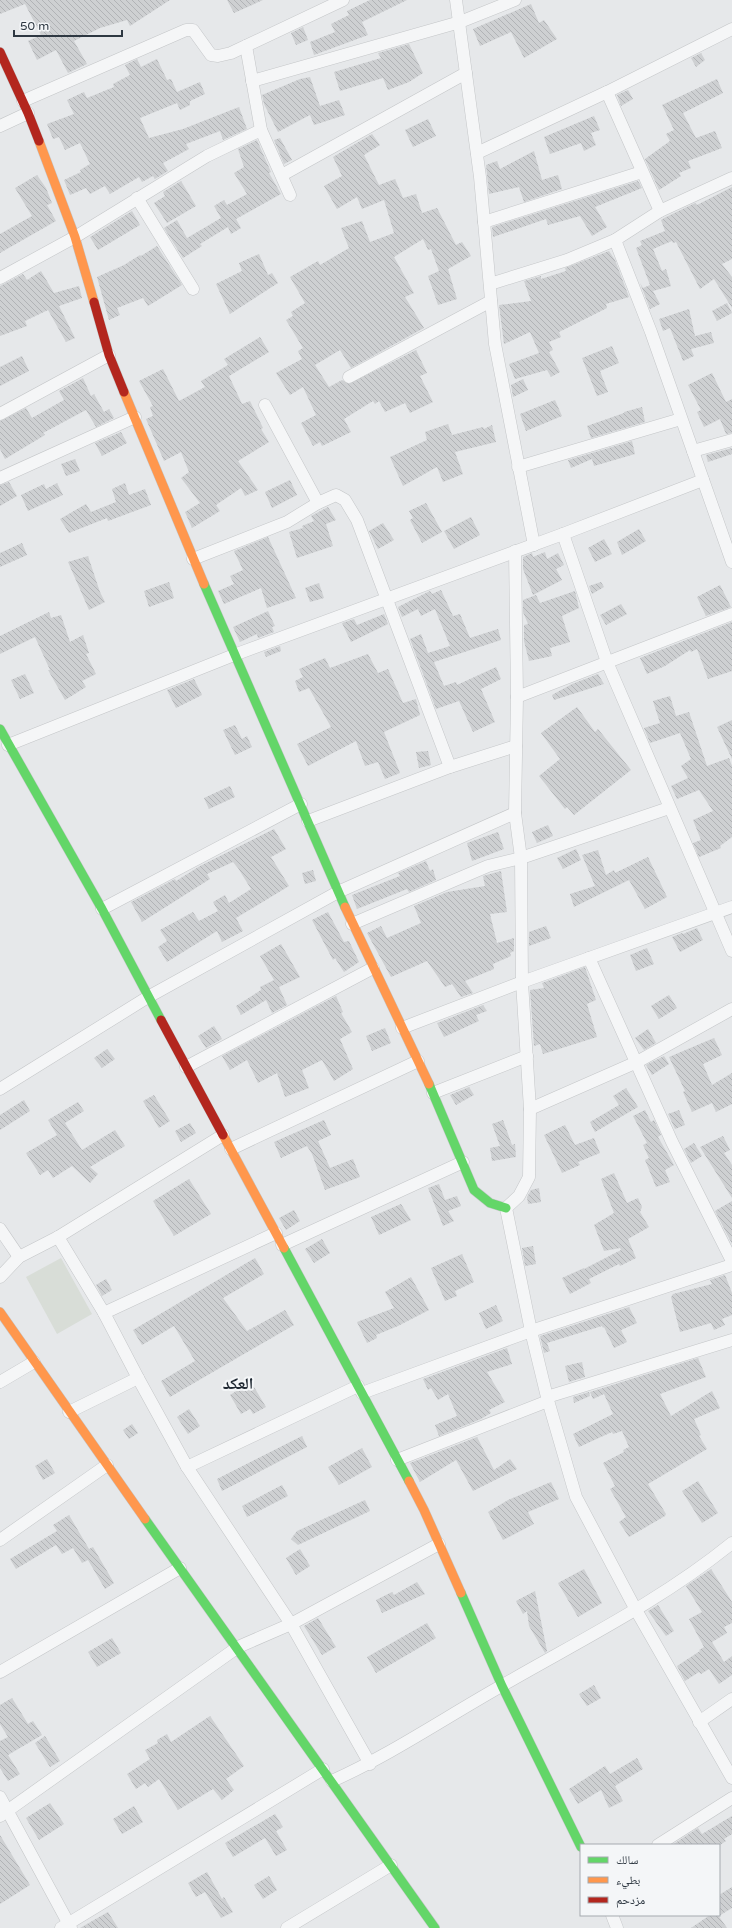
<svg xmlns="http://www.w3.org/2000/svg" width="732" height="1928" viewBox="0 0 732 1928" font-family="'Varela Round','Noto Naskh Arabic',sans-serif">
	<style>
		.green { fill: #d8ddd7 }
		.building { fill: url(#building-back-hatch) }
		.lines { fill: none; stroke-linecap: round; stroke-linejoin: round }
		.street-casing { stroke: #c4c6c8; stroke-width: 13 }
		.fast-casing { stroke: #c4c6c8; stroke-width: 10 }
		.slow-casing { stroke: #c4c6c8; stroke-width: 10 }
		.jam-casing { stroke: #c4c6c8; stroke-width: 10 }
		.street { stroke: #f5f6f7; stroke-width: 12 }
		.fast { stroke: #63d668; stroke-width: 9 }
		.slow { stroke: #ff974d; stroke-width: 9 }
		.jam { stroke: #b3261e; stroke-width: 9 }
		.labels { text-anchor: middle; stroke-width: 4; stroke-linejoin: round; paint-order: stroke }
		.district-label { font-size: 16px; font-weight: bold; fill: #202933; stroke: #f4f6f8 }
	</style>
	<defs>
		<pattern id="building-back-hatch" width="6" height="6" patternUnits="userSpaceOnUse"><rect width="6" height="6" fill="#ced0d2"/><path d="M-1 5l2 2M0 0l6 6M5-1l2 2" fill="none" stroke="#b1b3b6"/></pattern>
	</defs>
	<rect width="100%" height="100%" fill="#e6e8ea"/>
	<path class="green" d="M61,1258L92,1314L57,1334L26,1277Z"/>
	<g class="building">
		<path d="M0,0H170L130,26L127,20L100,28L74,41L87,64L68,73L56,50L37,60L28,41L41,35L25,4L0,14Z"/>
		<path d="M227,0H263L234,13Z"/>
		<path d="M370,0H407L362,22L368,35L314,55L310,42L335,32L331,24L349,15L347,11Z"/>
		<path d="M531,4L539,23L544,20L557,39L524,58L511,32L480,46L473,29Z"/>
		<path d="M303,27L308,40L296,45L291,33Z"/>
		<path d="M409,44L423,73L409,82L388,90L383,78L340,91L334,72L381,58L378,53Z"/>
		<path d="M701,53L705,60L696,67L691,58Z"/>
		<path d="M137,59L141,67L157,59L167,80L171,79L177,92L200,82L205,94L190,101V105L180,110L177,103L140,118L149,138L183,129L239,107L247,129L223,140L220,131L186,144L189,149L163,163L168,171L155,179L153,176L142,182L139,177L110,194L105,186L90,194L86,188L70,195L64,180L81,172L80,170L90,164L80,143L65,150L59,137L53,139L47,124L74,114L67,100L84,92L87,98L114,87L113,84L130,75L125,65Z"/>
		<path d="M310,77L320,106L339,100L345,115L314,125L310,115L278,132L264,104L262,95L300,79Z"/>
		<path d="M717,79L723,93L683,113L696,138L715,131L722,148L688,161L691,168L679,173L681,176L659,190L645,159L670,141L666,134L674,130L662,105Z"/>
		<path d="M628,90L633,99L621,106L617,95Z"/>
		<path d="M594,116L600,130L591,133L596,145L584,151L581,143L550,154L544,137Z"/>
		<path d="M428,119L436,136L413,147L405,130Z"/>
		<path d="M372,134L380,145L364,155L379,185L395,179L403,198L416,194L422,213L437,208L456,245L462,242L471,256L448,269L457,299L438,305L428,276L439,271L431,249L428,250L423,239L394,257L414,293L405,297L424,328L351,368L340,350L315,365L329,387L342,380L349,384L416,350L427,373L420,376L433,402L410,413L405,403L385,412L379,401L375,404L373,401L344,419L351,432L322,446L320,442L313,446L301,423L316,415L303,387L290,395L276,373L302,359L298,351L303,348L286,320L293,316L291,312L305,303L290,277L318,261L320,265L349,248L341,228L362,221L370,242L394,233L384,200L362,209L357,197L337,209L324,186L342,176L333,157Z"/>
		<path d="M280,138L292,160L284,164L274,140Z"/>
		<path d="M257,140L271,172L269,173L281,194L236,219L241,228L231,234L228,227L200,244L202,246L183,258L164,228L177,220L187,238L221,218L214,206L224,200L227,205L247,194L234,173L244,167L238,149Z"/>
		<path d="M534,151L542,180L558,175L562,189L524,202L519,187L489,194L486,165L497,161L500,169Z"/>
		<path d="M37,175L46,188L52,203L47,205L56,221L0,253V234L32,216L15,188Z"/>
		<path d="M181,181L196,206L167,223L154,203L165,196L163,192Z"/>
		<path d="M638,181L642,188L595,207L607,227L592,236L580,216L548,225L546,219L493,237L492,227Z"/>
		<path d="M732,187V259L722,264L732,277V308L714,279L700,289L676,242L673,243L672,241L653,249L662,271L666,269L671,286L653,291L660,304L650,309L640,283L643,288L650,285L636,248L642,245L640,241L665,231L661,220L664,218L695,203L697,205Z"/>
		<path d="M132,211L140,225L98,250L90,237Z"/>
		<path d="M157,246L182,285L148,306L143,298L117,308L120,315L109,320L97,277L124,265L140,255L141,256Z"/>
		<path d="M609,251L615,260L629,297L606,304L607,308L559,332L561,337L549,342L553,350L549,352L560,372L551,377L547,370L515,379L509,364L539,353L530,332L504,344L499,305L531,301L524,281L541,276V279L566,271L565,268Z"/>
		<path d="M259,254L268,275L272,273L278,283L230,314L216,284L242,271L239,263Z"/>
		<path d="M41,271L54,293L79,286L82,298L59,306L75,338L66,342L48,310L25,321L27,326L0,336V286L23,274L27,280Z"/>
		<path d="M727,303L732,313L717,321L712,311Z"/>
		<path d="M689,309L695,336L711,332L714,343L691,349L694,356L683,361L670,328L663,331L659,319Z"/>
		<path d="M260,337L269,352L229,376L242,404L250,401L263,428L261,429L269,442L238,461L258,490L245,496L241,488L216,505L220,511L192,528L185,512L200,503L181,478L189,472L181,452L164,461L146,419L153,416L150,407L153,406L139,381L163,369L179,401L205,387L201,381L228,365L224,359Z"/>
		<path d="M612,346L619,363L600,371L608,392L597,396L582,358Z"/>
		<path d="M22,356L29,371L0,386V367Z"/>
		<path d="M712,373L726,402L732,399V433L726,434L720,419L704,427L697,412L701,410L688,385Z"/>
		<path d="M83,378L91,396L94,394L104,412L109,409L114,418L96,427L86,410L43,433L45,435L5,459L0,449V421L26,408L32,418L64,400L59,391Z"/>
		<path d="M523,379L528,390L513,397L511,385Z"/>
		<path d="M555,400L562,416L526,431L520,414Z"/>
		<path d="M642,407L645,422L591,438L587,426L624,413V412Z"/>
		<path d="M448,424L452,435L483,427L484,429L492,425L496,442L455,452L463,474L443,482L437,467L403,486L390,457L427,440L425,432Z"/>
		<path d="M121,432L127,443L102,456L95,443Z"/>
		<path d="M632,441L635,454L594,466L592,459L571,468L568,460Z"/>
		<path d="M732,448V454L708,462L706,455Z"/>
		<path d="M75,459L80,471L66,476L61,464Z"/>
		<path d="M290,480L297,495L272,508L265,492Z"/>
		<path d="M9,482L17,496L0,506V485Z"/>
		<path d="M57,483L63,495L28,511L21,495L44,484L46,489Z"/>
		<path d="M125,483L129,495L145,489L151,505L108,521L107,518L69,533L60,519L86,504L91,512L116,502L112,489Z"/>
		<path d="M426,503L442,532L422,543L410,520L413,518L409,511Z"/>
		<path d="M328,507L336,520L326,524L333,546L297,558L289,532L303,528L302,526L314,521L311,516Z"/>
		<path d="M471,517L480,535L454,549L444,531Z"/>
		<path d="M383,523L394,540L378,549L369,531Z"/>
		<path d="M639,529L646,541L622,555L617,542Z"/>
		<path d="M268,537L296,598L267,608L261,588L224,604L218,591L234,584L230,576L243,570L234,551Z"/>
		<path d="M604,539L612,554L595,562L588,548Z"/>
		<path d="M22,543L27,555L0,567V553Z"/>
		<path d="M545,552L547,559L558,553L564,565L556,569L562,580L533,595L523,569V557L532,553L533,557Z"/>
		<path d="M88,556L100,592L105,602L89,610L68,562Z"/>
		<path d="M169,582L174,598L149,607L144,591Z"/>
		<path d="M601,582L604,587L592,594L589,586Z"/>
		<path d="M319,583L324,598L310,602L305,588Z"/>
		<path d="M720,585L731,607L706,616L697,597Z"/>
		<path d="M441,590L453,616L460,614L470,638L498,629L501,640L434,662L444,686L456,682L457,685L496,667L501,679L481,689L495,722L473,732L459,701L436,709L410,639L421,634L428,653L450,646L435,609L421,616L418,609L402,617L398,607L430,591L432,594Z"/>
		<path d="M575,591L579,608L562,616L570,642L550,648L552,656L529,661L524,641V625L528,624L523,612V600L536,595L540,603Z"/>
		<path d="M621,604L627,614L606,625L600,615Z"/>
		<path d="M268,611L275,626L272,627L274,632L258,638L257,634L240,642L233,627Z"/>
		<path d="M49,612L51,618L61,615L70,642L83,635L89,653L86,654L96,674L82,681L86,687L65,700L48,670H50L35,637L0,654V636Z"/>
		<path d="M384,614L388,624L351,642L342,623L354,619L357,625Z"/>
		<path d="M732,622V671L708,679L697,649L691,652L690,650L665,666L647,674L640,658Z"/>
		<path d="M280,646L281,651L266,657L264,652Z"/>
		<path d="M368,654L378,673L388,669L403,703L416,699L420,715L384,732L400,773L385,779L378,762L365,766L356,741L308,766L297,744L331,727L309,688L299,692L295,681L303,677L299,669L325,658L330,668Z"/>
		<path d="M25,674L34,693L20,699L11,680Z"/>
		<path d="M598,674L604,684L554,700L552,695L572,684Z"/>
		<path d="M194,679L202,695L176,708L167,690Z"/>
		<path d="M670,696L676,716L689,712L707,766L729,758L732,766V837L720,846L721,848L699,857L693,843L701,840L693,820L713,811L699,790L677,799L671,786L688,778L681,766L691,759L680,733L650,743L644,728L660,723L653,701Z"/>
		<path d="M577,707L595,732L598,729L631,770L574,815L567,807L565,809L539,776L560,759L541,733Z"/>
		<path d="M732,720V759L717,727Z"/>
		<path d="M235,725L242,739L247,736L252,747L235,755L223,730Z"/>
		<path d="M428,751L431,765L419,768L416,752Z"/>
		<path d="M230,786L235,797L209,809L204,798Z"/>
		<path d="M548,825L553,836L537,843L532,832Z"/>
		<path d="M274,829L286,849L271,857L289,886L236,918L243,931L222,942L217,931L167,962L158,947L167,941L160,930L193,912L199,921L218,911L213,902L225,895L229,903L251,889L238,868L233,862L207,874L210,879L142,922L131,902L175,879L176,881L200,866Z"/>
		<path d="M498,832L504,849L472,861L467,843Z"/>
		<path d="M576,849L581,860L563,869L557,858Z"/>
		<path d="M598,850L606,875L614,870L615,873L648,857L667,897L645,909L629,880L574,907L570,894L595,886L582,855Z"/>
		<path d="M426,861L430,871L433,869L436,880L409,892L407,889L357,909L352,895L400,876L398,873Z"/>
		<path d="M313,870L316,881L305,884L302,873Z"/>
		<path d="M501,871L507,912L490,914L497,943L514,938V951L510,953L511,956L493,964L494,969L465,981L473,993L461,997L452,984L445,987L427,961L391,977L367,933L381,926L387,938L421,923L414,906L447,892L485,886L483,876Z"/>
		<path d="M328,912L344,942L349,941L359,962L344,972L335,958L333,960L312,920Z"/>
		<path d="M546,926L551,938L529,946V932Z"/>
		<path d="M697,928L703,940L680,952L672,937L682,933L683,934Z"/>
		<path d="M281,944L300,977L279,987L287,1005L272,1013L266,1000L241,1015L236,1006L261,990L260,987L274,980L260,956Z"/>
		<path d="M647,948L654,964L636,971L630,955Z"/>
		<path d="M585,967L596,1000L587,1004L597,1037L543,1054L540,1044L534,1046L530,990L544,988L542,983Z"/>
		<path d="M669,995L677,1008L659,1019L651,1006Z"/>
		<path d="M336,996L343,1012L341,1013L352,1032L340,1039L353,1069L334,1081L322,1060L302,1070L309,1088L285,1097L277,1073L258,1083L247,1060L230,1070L222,1056Z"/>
		<path d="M483,1005L487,1011L476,1015L479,1021L444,1037L437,1023Z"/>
		<path d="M214,1026L222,1039L206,1048L198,1036Z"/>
		<path d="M385,1028L391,1043L372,1051L366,1036Z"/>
		<path d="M648,1029L656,1043L644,1050L635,1038Z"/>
		<path d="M714,1038L722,1055L703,1064L712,1085L732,1073V1104L716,1112L712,1103L692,1112L683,1092L685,1091L669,1057Z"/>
		<path d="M107,1049L115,1059L102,1068L94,1058Z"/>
		<path d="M664,1056L669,1064L652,1075L646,1065Z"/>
		<path d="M469,1087L474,1095L456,1105L450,1095Z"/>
		<path d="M626,1088L638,1107L595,1132L590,1122L619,1105L613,1096Z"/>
		<path d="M154,1095L170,1121L159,1128L143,1101Z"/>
		<path d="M24,1100L30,1111L0,1130V1115Z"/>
		<path d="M78,1102L84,1111L65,1123L82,1150L115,1130L125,1146L90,1167L98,1174L90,1183L72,1166L53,1178L48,1170L40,1175L26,1153L57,1135L48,1120Z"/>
		<path d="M645,1110L651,1122L654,1120L661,1135L658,1137L674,1165L665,1170L670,1182L656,1187L645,1160L649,1158L643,1145L647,1143L633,1116Z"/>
		<path d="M679,1110L685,1125L675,1129L668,1114Z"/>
		<path d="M324,1120L331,1135L318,1141L330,1168L353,1159L360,1177L325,1190L312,1154L307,1146L281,1158L274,1142Z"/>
		<path d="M503,1120L512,1145L515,1144L516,1157L492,1161L490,1148L500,1146L492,1124Z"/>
		<path d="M190,1123L196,1133L181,1142L175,1131Z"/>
		<path d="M565,1125L575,1145L594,1138L600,1153L578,1162L580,1165L562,1173L544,1135Z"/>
		<path d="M723,1136L730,1150L724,1153L732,1165V1198L700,1147Z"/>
		<path d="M694,1143L702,1156L691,1163L684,1149Z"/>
		<path d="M614,1173L627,1203L638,1198L642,1207L640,1212L649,1227L628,1239L636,1258L620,1266L619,1264L589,1279L591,1283L570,1294L562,1278L584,1268V1269L621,1250L620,1248L604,1251L594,1225L614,1213L601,1179Z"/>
		<path d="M189,1179L211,1214L174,1236L153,1201Z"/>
		<path d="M439,1184L445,1200L457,1196L461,1206L448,1211L454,1221L443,1226L428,1188Z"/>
		<path d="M539,1188L541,1202L528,1204L527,1197L531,1190Z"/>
		<path d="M732,1201V1244L715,1211Z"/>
		<path d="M401,1204L411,1220L379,1235L371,1217Z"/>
		<path d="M294,1210L300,1221L286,1230L279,1218Z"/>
		<path d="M322,1239L330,1253L314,1263L305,1249Z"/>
		<path d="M533,1246L536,1264L525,1266L522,1248Z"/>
		<path d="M462,1254L474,1282L455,1291L457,1296L445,1301L431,1268Z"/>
		<path d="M255,1258L264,1274L223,1298L247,1331L285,1310L294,1325L170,1397L161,1381L195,1361L174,1326L142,1345L133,1330Z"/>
		<path d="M725,1275L732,1293V1315L722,1319L725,1325L714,1330L711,1323L680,1332L671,1297L673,1294L712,1284L710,1280Z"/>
		<path d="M411,1277L429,1310L398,1326L376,1335L377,1338L367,1343L357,1322L394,1308L385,1292Z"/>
		<path d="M106,1279L112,1290L102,1296L96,1285Z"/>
		<path d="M496,1305L503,1321L486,1329L479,1313Z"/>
		<path d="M629,1307L637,1323L621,1330L627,1342L614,1348L604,1327L603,1328L602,1326L547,1343L550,1351L544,1353L540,1336Z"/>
		<path d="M507,1348L512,1364L487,1372L505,1402L489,1410L491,1413L481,1419L439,1436L435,1425L457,1416L448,1394L438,1400L431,1388L428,1390L423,1379Z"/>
		<path d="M698,1358L706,1377L660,1394L671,1416L712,1391L720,1408L694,1419L701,1435L699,1436L707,1449L648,1484L666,1514L665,1516L629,1537L619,1522L626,1517L610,1489L615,1486L603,1463L624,1452L623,1450L629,1447L622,1431L613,1434L612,1432L579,1447L573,1434L613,1414L604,1394L593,1399L590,1392Z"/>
		<path d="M582,1362L585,1377L569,1382L565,1366Z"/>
		<path d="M251,1382L266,1407L253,1414L250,1409L241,1414L230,1395Z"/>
		<path d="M589,1392L590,1396L574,1403L573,1397Z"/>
		<path d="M189,1409L200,1426L188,1434L177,1417Z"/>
		<path d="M132,1424L138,1433L129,1439L123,1430Z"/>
		<path d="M302,1436L307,1447L222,1491L217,1479Z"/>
		<path d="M477,1437L494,1470L510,1459L517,1469L473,1491L456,1460L420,1482L410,1463Z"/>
		<path d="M362,1448L372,1467L339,1485L328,1467Z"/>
		<path d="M47,1459L55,1473L43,1480L35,1466Z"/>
		<path d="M698,1481L718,1513L702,1523L682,1491Z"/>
		<path d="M551,1482L559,1499L528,1512L534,1524L503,1540L488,1512L508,1500Z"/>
		<path d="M282,1485L288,1496L247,1517L242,1506Z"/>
		<path d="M365,1500L370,1511L298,1545L291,1539L297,1531Z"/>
		<path d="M69,1515L89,1549L93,1547L114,1583L105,1589L88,1560L82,1563L73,1548L62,1554L56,1545L16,1569L10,1559L57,1531L53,1525Z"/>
		<path d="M300,1549L310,1566L296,1575L286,1558Z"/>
		<path d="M584,1569L602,1603L578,1617L558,1583Z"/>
		<path d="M711,1569L732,1602V1623L724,1627L727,1633L712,1642L724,1662L732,1656V1675L719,1684L709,1669L701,1674L699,1672L685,1681L677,1666L700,1651L699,1650L704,1647L689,1619L702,1612L686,1586Z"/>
		<path d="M417,1582L425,1594L382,1613L376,1600L392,1592L394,1595Z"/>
		<path d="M535,1591L547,1651L545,1653L529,1626L527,1611L523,1614L516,1601Z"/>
		<path d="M658,1605L674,1631L666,1636L648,1611Z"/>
		<path d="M318,1618L336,1647L322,1655L304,1626Z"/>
		<path d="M427,1623L436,1638L376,1673L367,1657Z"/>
		<path d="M112,1638L121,1653L97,1667L88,1652Z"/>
		<path d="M594,1685L601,1698L587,1706L579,1694Z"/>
		<path d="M12,1698L28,1724L33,1721L42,1735L8,1755L20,1774L8,1781L0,1768V1741L8,1737L0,1724V1705Z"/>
		<path d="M210,1716L244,1766L226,1779L234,1790L222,1800L213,1789L178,1810L159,1779L148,1787L145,1783L136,1789L127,1774L150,1759L145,1750L158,1743L157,1740L167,1734L171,1742Z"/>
		<path d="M45,1736L60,1761L50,1767L35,1743Z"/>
		<path d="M637,1758L643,1769L615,1786L623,1801L609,1808L601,1790L578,1804L569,1789L605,1766L610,1774Z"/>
		<path d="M50,1803L64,1824L39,1840L26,1818Z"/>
		<path d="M134,1806L143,1822L122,1834L113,1819Z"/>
		<path d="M275,1814L283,1827L276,1831L287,1850L276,1856L265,1838L233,1857L225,1843Z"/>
		<path d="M732,1816V1834L724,1839L726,1841L720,1845H672L698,1828L702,1834Z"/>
		<path d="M0,1835L30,1885L0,1904Z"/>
		<path d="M207,1872L222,1899L224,1897L233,1912L221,1918L205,1892L196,1897L188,1883Z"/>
		<path d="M269,1876L277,1890L263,1899L254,1885Z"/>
		<path d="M732,1887V1908L719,1916V1895Z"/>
		<path d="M108,1912L118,1928H80Z"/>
		<path d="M710,1915H718L727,1928H691Z"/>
	</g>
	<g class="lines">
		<g class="street-casing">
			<g id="street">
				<path d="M456,0L480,177L495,344L534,545"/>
				<path d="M246,46L261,130L290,195"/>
				<path d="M252,81L460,22L515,0"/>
				<path d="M607,92L660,211"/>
				<path d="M23,101L186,30H193L211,55L218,56L231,53L343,0"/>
				<path d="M0,126L28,113"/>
				<path d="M477,153L607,92L732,29"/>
				<path d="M282,175L466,73"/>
				<path d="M137,198L193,289"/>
				<path d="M484,222L642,172"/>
				<path d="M615,240L651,332L732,562"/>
				<path d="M0,278L75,237L207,156L261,130"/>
				<path d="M490,284L567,260L615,240L660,211L732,178"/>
				<path d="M349,377L491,301"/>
				<path d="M265,405L318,503"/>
				<path d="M0,414L109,355"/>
				<path d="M693,451L732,440"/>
				<path d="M518,467L681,419"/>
				<path d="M0,478L135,417"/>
				<path d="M563,534L607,662L732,951"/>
				<path d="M515,551L517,697L515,813L521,858L522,982L530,1109L529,1177L519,1196L506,1208L531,1331L547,1397L576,1497L636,1610L732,1778"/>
				<path d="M193,559L287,522L318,503L336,495L345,500L357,520L450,767"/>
				<path d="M517,697L732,614"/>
				<path d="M8,745L234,655L563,534L703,480"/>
				<path d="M308,821L450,767L516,746"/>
				<path d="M102,909L301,804"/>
				<path d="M352,924L488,866L521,858L669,808"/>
				<path d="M589,958L672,1142L732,1261"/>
				<path d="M402,1028L522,982L732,907"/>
				<path d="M186,1067L373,968"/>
				<path d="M0,1089L148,997L338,892L515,813"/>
				<path d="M433,1093L527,1056"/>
				<path d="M530,1109L637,1062L732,1009"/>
				<path d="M231,1149L418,1061"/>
				<path d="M0,1229L19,1257"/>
				<path d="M58,1237L104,1313L138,1378L187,1467L291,1624L370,1764"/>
				<path d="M282,1245L463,1162"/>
				<path d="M0,1277L19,1257L58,1237L223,1135"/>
				<path d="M104,1313L276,1233"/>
				<path d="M0,1382L34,1362"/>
				<path d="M362,1393L531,1331L732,1265"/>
				<path d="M547,1397L732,1340"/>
				<path d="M69,1412L138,1378"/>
				<path d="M397,1460L548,1401"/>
				<path d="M187,1467L358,1386"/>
				<path d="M0,1540L107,1465"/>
				<path d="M0,1672L180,1568"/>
				<path d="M699,1722L732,1699"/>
				<path d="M332,1781C392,1754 446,1717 503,1685C581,1640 662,1600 732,1543"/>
				<path d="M0,1797L71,1928"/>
				<path d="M0,1816L238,1647L291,1624L439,1544"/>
				<path d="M658,1845L732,1798"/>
				<path d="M612,1915L617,1928"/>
				<path d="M61,1928L323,1769"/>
				<path d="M287,1928L391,1865"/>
			</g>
		</g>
		<g class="fast-casing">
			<g id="fast">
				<path d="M204,584L345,907"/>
				<path d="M0,729L102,909L161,1020"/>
				<path d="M429,1084L474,1190L490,1203L506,1208"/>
				<path d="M284,1248L409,1481"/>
				<path d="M145,1519L435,1928"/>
				<path d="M461,1593L502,1686L581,1847"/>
			</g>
		</g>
		<g class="slow-casing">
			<g id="slow">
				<path d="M39,141L75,237L94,302"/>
				<path d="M124,392L204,584"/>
				<path d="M345,907L429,1084"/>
				<path d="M223,1135L284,1248"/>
				<path d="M0,1312L145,1519"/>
				<path d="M409,1481L424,1510L461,1593"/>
			</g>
		</g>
		<g class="jam-casing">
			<g id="jam">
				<path d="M0,52L28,113L39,141"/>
				<path d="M94,302L109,355L124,392"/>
				<path d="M161,1020L223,1135"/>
			</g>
		</g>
		<use href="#street" class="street"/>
		<use href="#fast" class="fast"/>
		<use href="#slow" class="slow"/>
		<use href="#jam" class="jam"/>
	</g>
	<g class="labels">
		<g class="district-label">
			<text x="238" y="1389">العكد</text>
		</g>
	</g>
	<rect x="580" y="1844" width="140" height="72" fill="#f4f6f8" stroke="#a5aaaf"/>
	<rect x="588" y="1857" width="20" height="6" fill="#63d668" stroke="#a5aaaf"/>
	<text x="616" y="1864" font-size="12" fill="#2e3842">سالك</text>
	<rect x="588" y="1877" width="20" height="6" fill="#ff974d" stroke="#a5aaaf"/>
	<text x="616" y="1884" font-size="12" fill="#2e3842">بطيء</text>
	<rect x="588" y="1897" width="20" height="6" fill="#b3261e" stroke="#a5aaaf"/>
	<text x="616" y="1904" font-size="12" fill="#2e3842">مزدحم</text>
	<path d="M14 30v6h108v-6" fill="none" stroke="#2e3842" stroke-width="2"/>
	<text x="20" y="30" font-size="12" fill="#2e3842" stroke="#f4f6f8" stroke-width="3" paint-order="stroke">50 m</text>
</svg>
